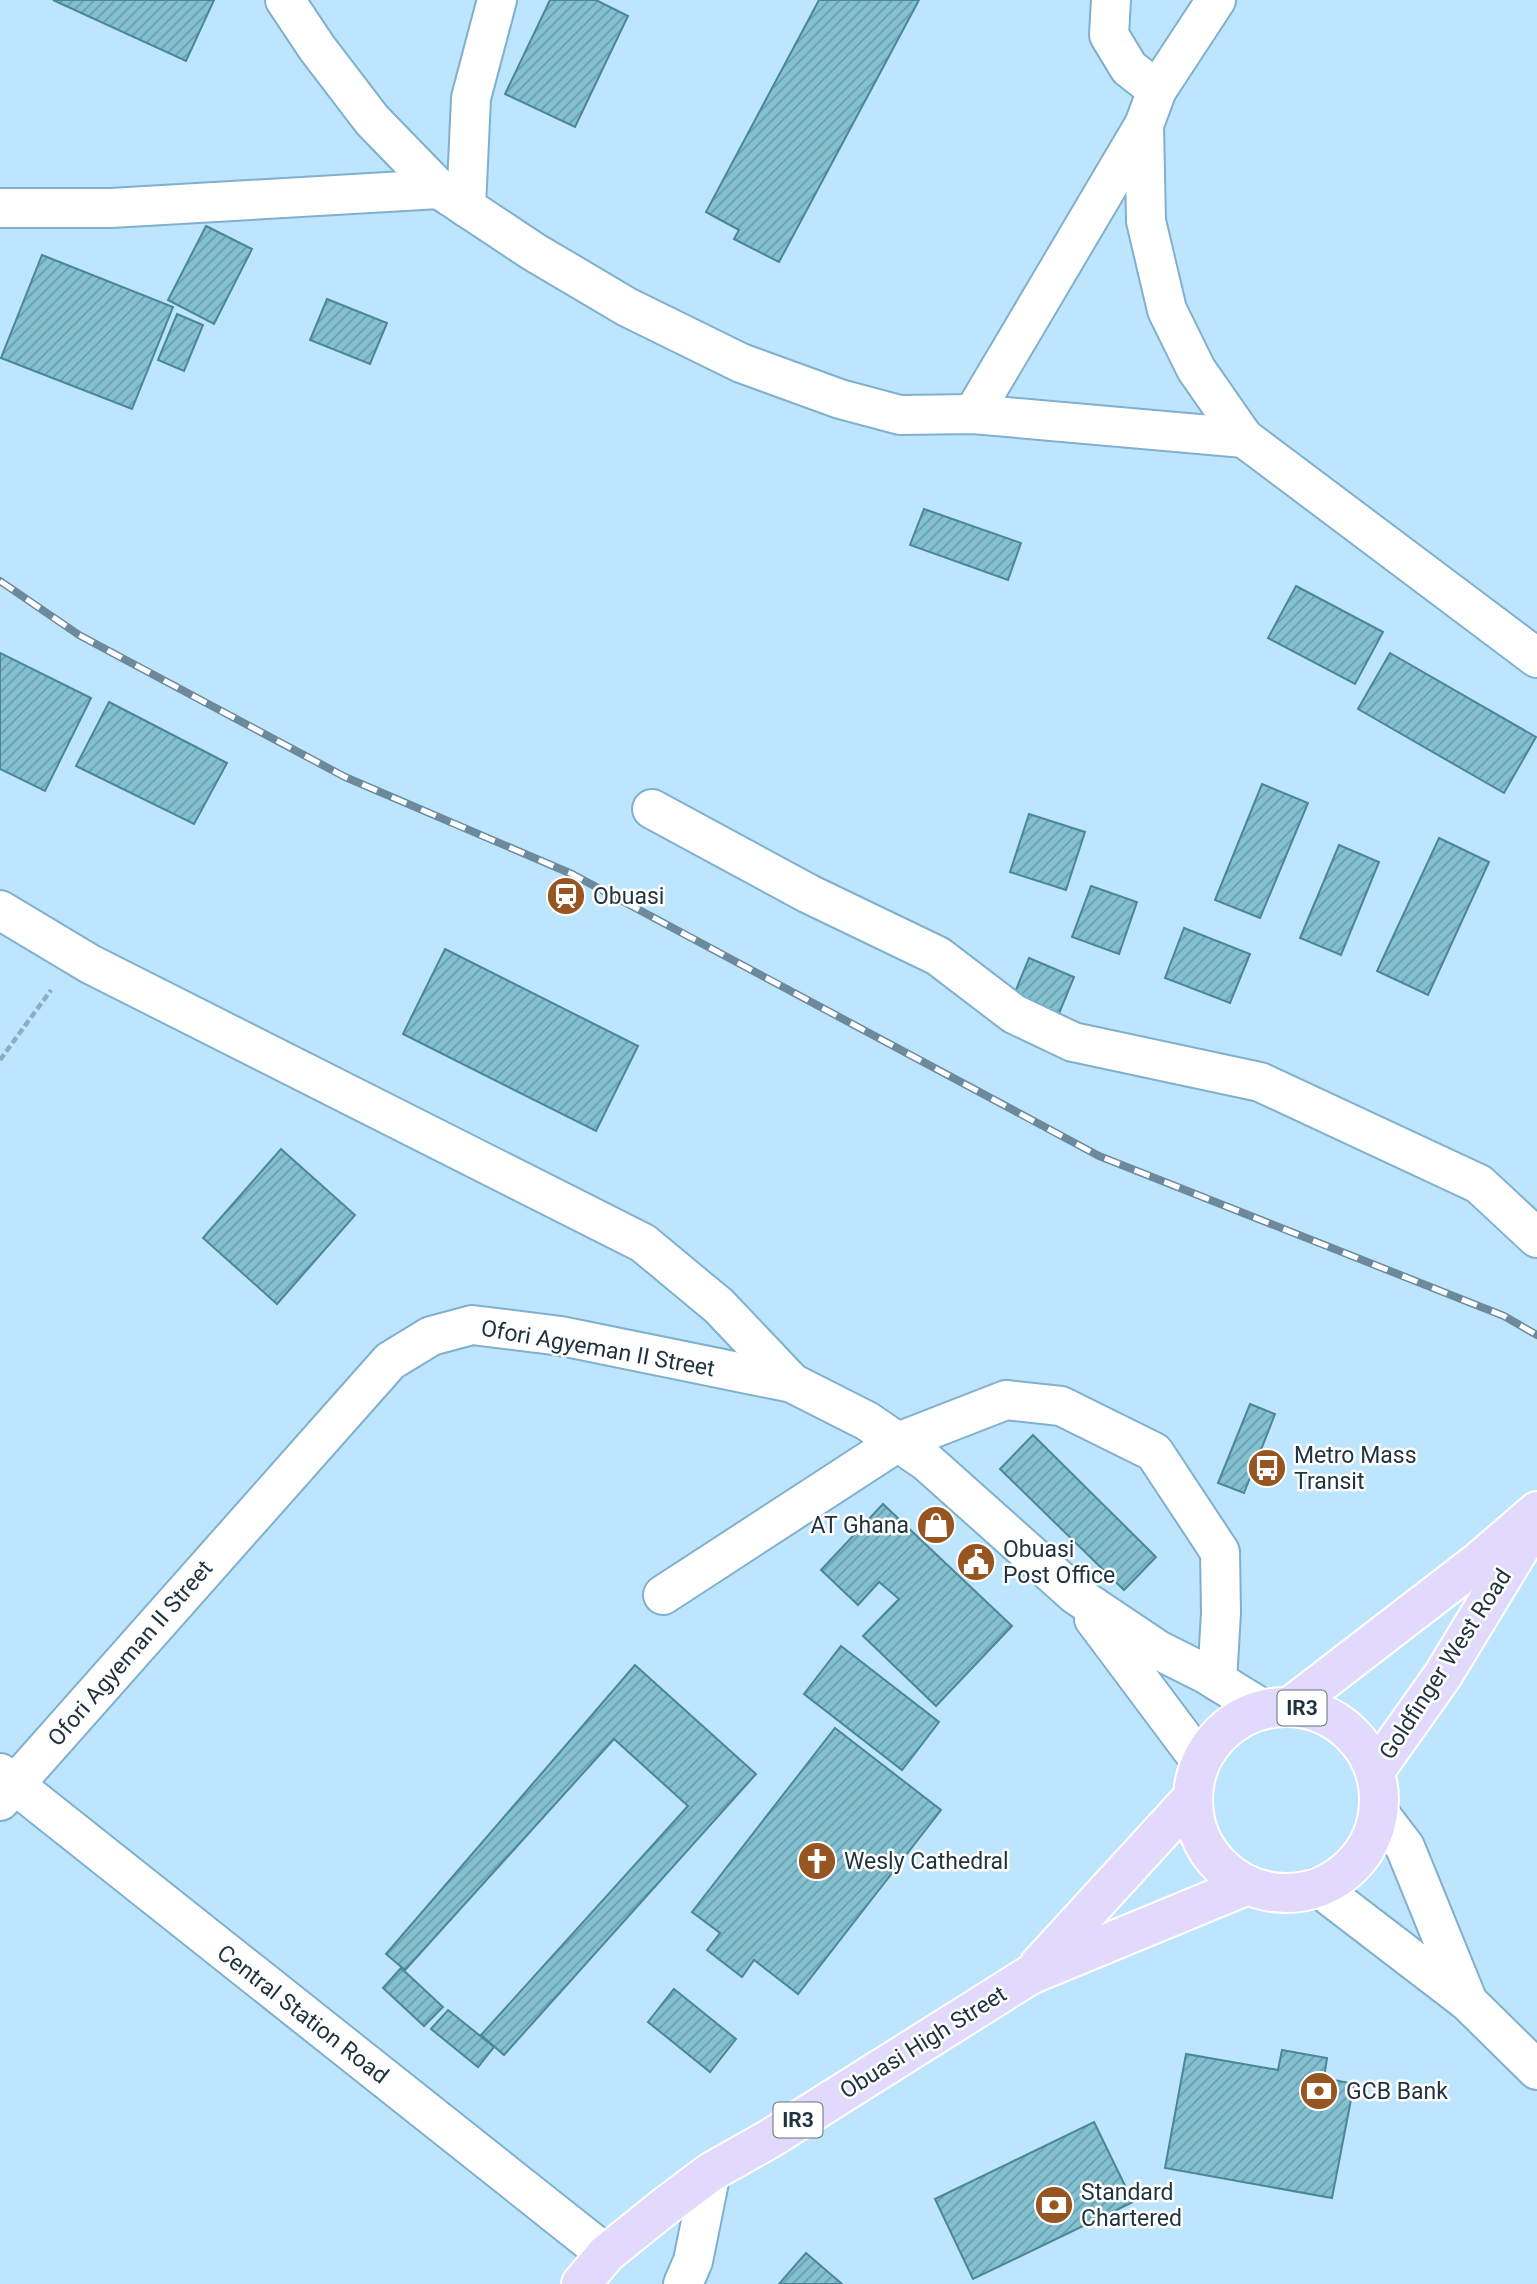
<svg xmlns="http://www.w3.org/2000/svg" width="1537" height="2284" viewBox="0 0 1537 2284" font-family="Roboto,sans-serif">
	<style>
		.building { fill: url(#building-hatch); stroke: #4b8796; stroke-width: 2 }
		.lines { fill: none; stroke-linecap: round; stroke-linejoin: round }
		.minor-casing { stroke: #80b0cd; stroke-width: 42 }
		.major-casing { stroke: #fff; stroke-width: 42 }
		.path { stroke: #8cadc2; stroke-width: 4.5; stroke-dasharray: 7 3.5; stroke-linecap: butt }
		.minor { stroke: #fff; stroke-width: 38 }
		.major { stroke: #e2dafc; stroke-width: 38 }
		.rail-casing { stroke: #6d8a9c; stroke-width: 8 }
		.rail { stroke: #fff; stroke-width: 5; stroke-dasharray: 16; stroke-linecap: butt }
		.labels { text-anchor: middle; stroke-width: 5; stroke-linejoin: round; paint-order: stroke }
		.shield { fill: #fff; stroke: #627078; stroke-width: 2 }
		.shield-label { font-size: 21px; font-weight: bold; fill: #1f333e }
		.poi-label { font-size: 23px; fill: #1f333e; stroke: #fff; text-anchor: start }
		.street-label { font-size: 23px; fill: #1f333e; stroke: #fff }
	</style>
	<defs>
		<pattern id="building-hatch" width="6" height="6" patternUnits="userSpaceOnUse" patternTransform="scale(1.75)"><rect width="6" height="6" fill="#83c0d0"/><path d="M-1 1l2-2M0 6l6-6M5 7l2-2" fill="none" stroke="#6b9daa"/></pattern>
	</defs>
	<rect width="100%" height="100%" fill="#bee5fe"/>
	<g class="building">
		<path d="M53,0H214L186,61Z"/>
		<path d="M550,0H596L628,16L575,127L505,94Z"/>
		<path d="M819,0H919L779,262L734,239L739,230L706,212Z"/>
		<path d="M206,226L252,249L214,324L168,300Z"/>
		<path d="M42,255L173,307L132,409L1,358Z"/>
		<path d="M327,299L387,323L370,364L310,340Z"/>
		<path d="M177,314L203,325L184,371L158,360Z"/>
		<path d="M924,509L1021,543L1008,580L910,545Z"/>
		<path d="M1296,586L1383,632L1355,684L1268,638Z"/>
		<path d="M0,653L91,698L45,791L0,769Z"/>
		<path d="M1390,653L1536,737L1504,793L1358,709Z"/>
		<path d="M109,702L227,763L194,824L76,766Z"/>
		<path d="M1262,784L1308,803L1260,918L1215,900Z"/>
		<path d="M1029,814L1085,832L1066,890L1010,872Z"/>
		<path d="M1439,838L1489,862L1428,995L1377,971Z"/>
		<path d="M1339,845L1379,862L1341,955L1300,938Z"/>
		<path d="M1091,886L1137,902L1119,954L1072,937Z"/>
		<path d="M1184,928L1250,954L1230,1003L1165,978Z"/>
		<path d="M445,949L638,1046L596,1131L403,1034Z"/>
		<path d="M1029,958L1074,977L1058,1016L1013,997Z"/>
		<path d="M281,1149L355,1215L277,1304L203,1238Z"/>
		<path d="M1250,1404L1275,1414L1244,1493L1218,1483Z"/>
		<path d="M1033,1435L1156,1557L1124,1590L1000,1469Z"/>
		<path d="M883,1504L1012,1626L936,1706L863,1636L899,1599L879,1582L858,1605L821,1570Z"/>
		<path d="M841,1646L939,1722L902,1770L804,1694Z"/>
		<path d="M635,1665L756,1774L504,2055L481,2035L688,1806L614,1739L405,1970L386,1954Z"/>
		<path d="M835,1728L941,1810L798,1994L754,1960L742,1977L707,1950L720,1933L692,1912Z"/>
		<path d="M401,1968L443,2007L424,2026L383,1988Z"/>
		<path d="M674,1989L736,2039L710,2072L648,2022Z"/>
		<path d="M448,2010L494,2047L478,2067L431,2029Z"/>
		<path d="M1282,2050L1327,2058L1324,2078L1354,2084L1332,2198L1165,2168L1186,2054L1278,2070Z"/>
		<path d="M1094,2122L1133,2202L973,2279L935,2199Z"/>
		<path d="M806,2253L842,2284H779Z"/>
	</g>
	<g class="lines">
		<g class="minor-casing">
			<g id="minor">
				<path d="M285,0L317,48L372,120L439,189L534,252L627,307L741,363L840,399L900,415L973,414L1244,438"/>
				<path d="M1111,0L1109,35L1129,68L1157,90"/>
				<path d="M1216,0L1157,90L1144,125L1146,221L1167,310L1196,369L1244,438L1537,658"/>
				<path d="M466,207L471,98L497,0"/>
				<path d="M0,208H111L439,189"/>
				<path d="M973,414L1144,125"/>
				<path d="M652,809L809,894L938,956L1014,1014L1073,1042L1260,1082L1479,1184L1537,1238"/>
				<path d="M0,910L90,964L643,1243L719,1306L792,1383"/>
				<path d="M663,1595L898,1442L1006,1400L1061,1406L1154,1452L1220,1552L1221,1613L1217,1681"/>
				<path d="M1094,1619L1201,1762"/>
				<path d="M0,1773L606,2254"/>
				<path d="M0,1801L390,1361L431,1336L472,1325L561,1336L792,1383L867,1421L927,1462L1076,1595L1158,1650L1206,1674L1263,1709"/>
				<path d="M1379,1813L1405,1847L1468,2002"/>
				<path d="M1318,1887L1468,2002L1537,2070"/>
				<path d="M683,2284L693,2261L711,2172"/>
			</g>
		</g>
		<g class="major-casing">
			<g id="major">
				<path d="M1291,1706L1478,1562L1537,1511"/>
				<circle cx="1286" cy="1800" r="93"/>
				<path d="M1375,1771L1443,1675L1528,1535"/>
				<path d="M1039,1965L1192,1798"/>
				<path d="M581,2284L606,2254L663,2208L711,2172L771,2138L1030,1975L1248,1885"/>
			</g>
		</g>
		<path class="path" d="M0,1060L51,990"/>
		<use href="#minor" class="minor"/>
		<use href="#major" class="major"/>
		<g class="rail-casing">
			<path id="rail" d="M0,581L79,635L345,777L572,874L1099,1156L1504,1316L1537,1335"/>
		</g>
		<use href="#rail" class="rail"/>
	</g>
	<defs>
		<g id="station-disc" transform="scale(2.0125)"><circle r="9.5" fill="#965521" stroke="#fff"/><path d="M-3-6H3Q5-6 5-4V2Q5 4 3 4L4.5 6H3L1.5 4h-3L-3 6H-4.5L-3 4Q-5 4-5 2V-4Q-5-6-3-6ZM-3.5-4v3h7v-3ZM-3.5 1v1.5H-2V1ZM2 1v1.5H3.5V1Z" fill="#fff"/></g>
		<g id="bus-disc" transform="scale(2.0125)"><circle r="9.5" fill="#965521" stroke="#fff"/><path d="M-5-6H5V4H4V6H2V4H-2V6H-4V4H-5ZM-3.5-4V0h7V-4ZM-3.5 1.2v1.5H-2V1.2ZM2 1.2v1.5H3.5V1.2Z" fill="#fff"/></g>
		<g id="shop-disc" transform="scale(2.0125)"><circle r="9.5" fill="#965521" stroke="#fff"/><path d="M-5-2.5h2.3a2.7 3.5 0 0 1 5.4 0H5L5.5 6h-11ZM-1.5-2.5h3a1.5 2.3 0 0 0-3 0Z" fill="#fff"/></g>
		<g id="civic-disc" transform="scale(2.0125)"><circle r="9.5" fill="#965521" stroke="#fff"/><path d="M-.6-6.5H3V-4.5H.6V-3L4-1V1h2V6H-6V1h2V-1L-.6-3ZM-1.2 2.5V6h2.4V2.5Z" fill="#fff"/></g>
		<g id="church-disc" transform="scale(2.0125)"><circle r="9.5" fill="#965521" stroke="#fff"/><path d="M-1.2-6h2.4v3.5h3.3v2.4h-3.3V6h-2.4V-.1h-3.3v-2.4h3.3Z" fill="#fff"/></g>
		<g id="bank-disc" transform="scale(2.0125)"><circle r="9.5" fill="#965521" stroke="#fff"/><path d="M-6-4H6V4H-6ZM0-2.3a2.3 2.3 0 1 0 0 4.6a2.3 2.3 0 1 0 0-4.6Z" fill="#fff"/></g>
	</defs>
	<g fill-rule="evenodd">
		<use href="#station-disc" x="566" y="896"/>
		<use href="#bus-disc" x="1267" y="1468"/>
		<use href="#shop-disc" x="936" y="1525"/>
		<use href="#civic-disc" x="976" y="1562"/>
		<use href="#church-disc" x="817" y="1861"/>
		<use href="#bank-disc" x="1319" y="2091"/>
		<use href="#bank-disc" x="1054" y="2205"/>
	</g>
	<g class="labels">
		<g class="shield">
			<rect x="1277.5" y="1690.5" width="49" height="35" rx="5"/>
			<rect x="773.5" y="2102.5" width="49" height="35" rx="5"/>
		</g>
		<g class="shield-label">
			<text x="1302" y="1715">IR3</text>
			<text x="798" y="2127">IR3</text>
		</g>
		<g class="poi-label">
			<text x="593" y="904">Obuasi</text>
			<text x="1294" y="1463">Metro Mass<tspan x="1294" dy="26">Transit</tspan></text>
			<text x="909" y="1533" text-anchor="end">AT Ghana</text>
			<text x="1003" y="1557">Obuasi<tspan x="1003" dy="26">Post Office</tspan></text>
			<text x="844" y="1869">Wesly Cathedral</text>
			<text x="1346" y="2099">GCB Bank</text>
			<text x="1081" y="2200">Standard<tspan x="1081" dy="26">Chartered</tspan></text>
		</g>
		<g class="street-label">
			<text transform="translate(598 1348) rotate(10)" y="8">Ofori Agyeman II Street</text>
			<text transform="translate(130 1653) rotate(-49)" y="8">Ofori Agyeman II Street</text>
			<text transform="translate(1445 1664) rotate(-57)" y="8">Goldfinger West Road</text>
			<text transform="translate(303 2014) rotate(38)" y="8">Central Station Road</text>
			<text transform="translate(923 2042) rotate(-32)" y="8">Obuasi High Street</text>
		</g>
	</g>
</svg>
